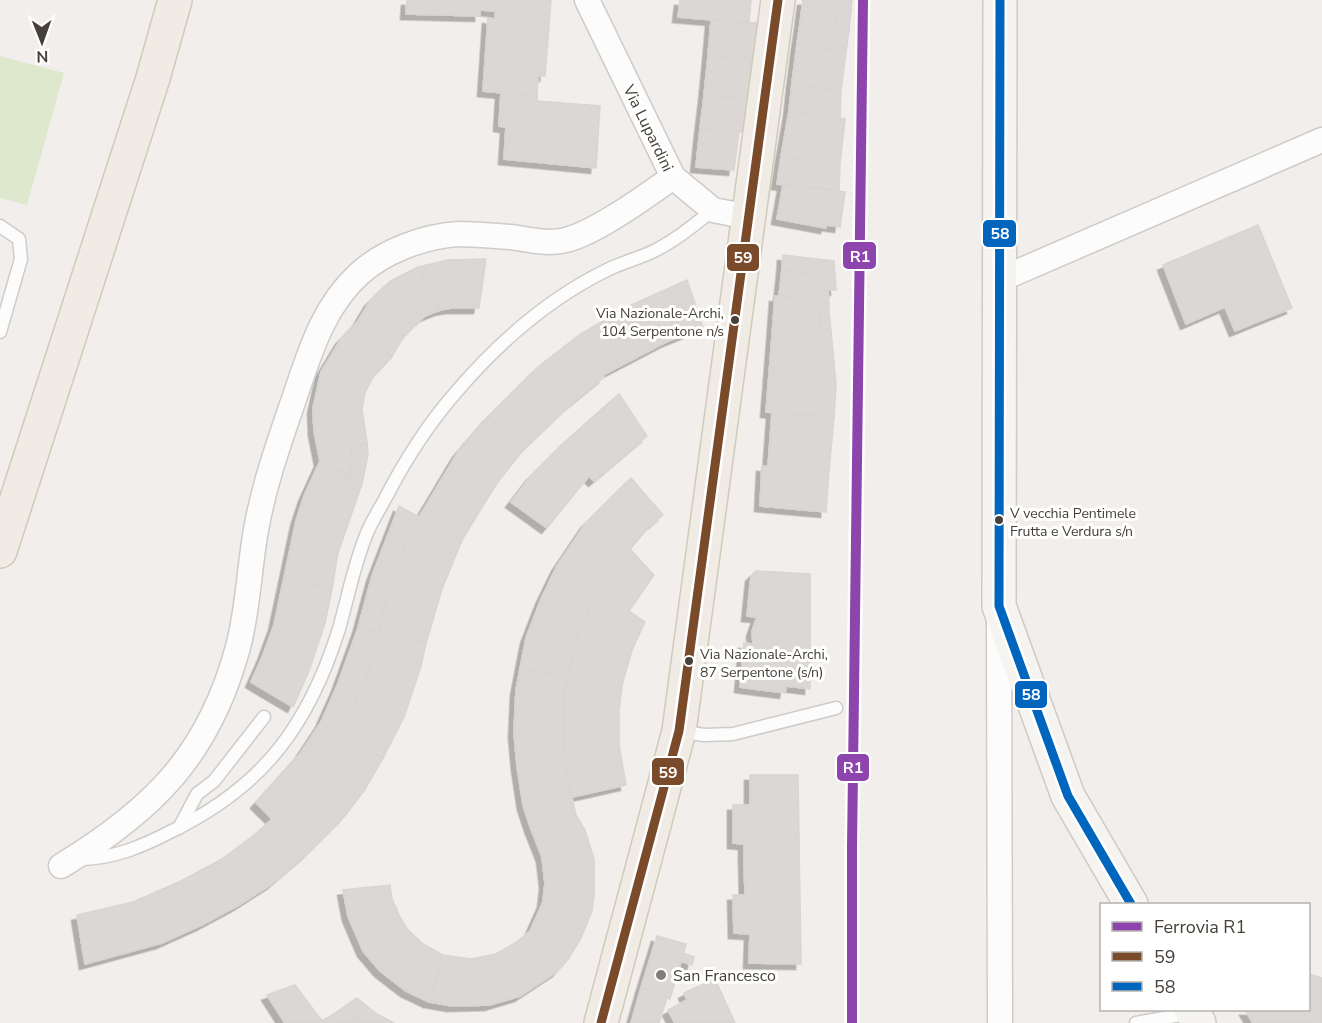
<svg xmlns="http://www.w3.org/2000/svg" width="1322" height="1023" viewBox="0 0 1322 1023" font-family="'Nunito Sans',sans-serif">
	<style>
		.green { fill: #dee8cd }
		.building { fill: #dad7d4; stroke: #d9d5d1; stroke-width: 1.5; filter: url(#shadow) }
		.lines { fill: none; stroke-linecap: round; stroke-linejoin: round }
		.lane-casing { stroke: #ceccc9; stroke-width: 15 }
		.street-casing { stroke: #ceccc9; stroke-width: 27 }
		.secondary-casing { stroke: #cfcbc2; stroke-width: 36 }
		.primary-casing { stroke: #d1c9ba; stroke-width: 36 }
		.lane { stroke: #fdfcfc; stroke-width: 12 }
		.street { stroke: #fdfcfc; stroke-width: 24 }
		.secondary { stroke: #f6f4f0; stroke-width: 33 }
		.primary { stroke: #f0ece5; stroke-width: 33 }
		.bus-1-casing { stroke: #fff; stroke-width: 14 }
		.bus-2-casing { stroke: #fff; stroke-width: 14 }
		.bus-1 { stroke: #7a4b2a; stroke-width: 9 }
		.bus-2 { stroke: #0065bd; stroke-width: 9 }
		.rail-1-casing { stroke: #fff; stroke-width: 15 }
		.rail-1 { stroke: #8e44ad; stroke-width: 10 }
		.bus-dot { fill: #464038; stroke: #fff; stroke-width: 2 }
		.poi-dot { fill: #827d77; stroke: #fff; stroke-width: 2 }
		.labels { text-anchor: middle; stroke-width: 6; stroke-linejoin: round; paint-order: stroke }
		.bus-label { font-size: 14px; fill: #464038; stroke: #fff; text-anchor: start }
		.street-label { font-size: 16px; fill: #464038; stroke: #fff }
		.poi-label { font-size: 16px; fill: #464038; stroke: #fff; text-anchor: start }
		.line-badge { stroke: #fff; stroke-width: 2 }
		.badge-label { font-size: 16px; text-anchor: middle; font-weight: bold; fill: #fff }
	</style>
	<defs>
		<filter id="shadow"><feDropShadow dx="-5.5" dy="5.5" stdDeviation="0" flood-color="#0004"/></filter>
	</defs>
	<rect width="100%" height="100%" fill="#f1eeeb"/>
	<path class="green" d="M0,56L64,73L27,205L0,198Z"/>
	<g class="building">
		<path d="M407,0H496L495,11L480,10V16L406,14Z"/>
		<path d="M496,0H551L545,76H538L537,96L483,91L488,18L495,19Z"/>
		<path d="M680,0H728L725,21L678,17Z"/>
		<path d="M728,0H751L749,22L725,21Z"/>
		<path d="M803,0H839L836,29L800,24Z"/>
		<path d="M839,0H852L849,31L836,29Z"/>
		<path d="M711,21L757,23L753,60L708,56Z"/>
		<path d="M800,24L817,26L815,47L797,44Z"/>
		<path d="M817,26L849,31L846,52L815,47Z"/>
		<path d="M797,44L846,52L841,91L792,83Z"/>
		<path d="M708,56L753,60L746,108L740,107L742,98L704,96Z"/>
		<path d="M792,83L841,91L840,118L789,111Z"/>
		<path d="M501,92L537,96V101L600,106L596,168L504,159L506,127L499,126Z"/>
		<path d="M704,96L742,98L740,107L746,108L743,132L700,129Z"/>
		<path d="M789,111L845,119L840,164L781,157Z"/>
		<path d="M700,129L739,131L734,170L696,167Z"/>
		<path d="M781,157L840,164L839,190L777,184Z"/>
		<path d="M783,185L845,192L840,227L826,225V228L777,219Z"/>
		<path d="M1258,225L1292,308L1235,331L1225,307L1186,324L1163,265Z"/>
		<path d="M783,255L834,261L836,290H818L819,275L782,270Z"/>
		<path d="M486,259L479,308H452L440,310L418,267L448,260Z"/>
		<path d="M418,267L440,310L425,316L416,324L403,338L391,358L358,321L370,301L390,281Z"/>
		<path d="M782,270L819,275L818,290H828L829,303L779,296Z"/>
		<path d="M687,280L703,327L666,342L603,375L579,335L627,307Z"/>
		<path d="M775,296L829,303V311L821,310L817,341L772,337Z"/>
		<path d="M821,310L829,311L832,342L817,341Z"/>
		<path d="M358,321L391,358L373,377L365,393L362,409L367,443L351,449L352,464L348,475L320,461L314,431L313,408L321,372L341,339Z"/>
		<path d="M579,335L604,377L570,405L524,449L488,417L538,367Z"/>
		<path d="M772,337L832,342L836,385L834,417L766,412Z"/>
		<path d="M619,394L647,436L594,481L589,476L547,528L511,502L531,476L567,440Z"/>
		<path d="M772,413L834,417L829,471L768,467Z"/>
		<path d="M488,417L524,449L497,483L462,540L419,517L458,452Z"/>
		<path d="M367,443L368,455L362,484L348,475L352,464L351,449Z"/>
		<path d="M320,461L362,484L338,553L332,589L284,578L296,521L304,496Z"/>
		<path d="M762,466L829,471L826,512L760,506Z"/>
		<path d="M631,478L663,515L648,528L619,562L596,596L578,635L568,676L520,669L526,638L541,599L557,566L586,523Z"/>
		<path d="M399,506L419,517L399,559L386,599L379,632L358,628L372,576Z"/>
		<path d="M419,517L462,540L442,589L426,643L379,632L386,599L399,559Z"/>
		<path d="M630,549L654,575L629,611L645,622L632,650L622,685L619,712V745L626,785L572,797L567,777L563,718L564,695L569,670L578,635L596,596Z"/>
		<path d="M756,571L810,574V689L786,686L785,693L740,687L744,643L753,644L752,631L757,617L747,616L751,576Z"/>
		<path d="M284,578L332,589L325,623L309,671L293,707L251,682L263,655L274,625Z"/>
		<path d="M358,628L379,632L366,678L341,735L321,722L337,686Z"/>
		<path d="M379,632L426,643L421,666L404,717L383,758L341,735L366,678Z"/>
		<path d="M520,669L568,676L564,695V745L567,777L576,815L531,829L523,805L517,766L514,733L516,690Z"/>
		<path d="M321,722L341,735L318,769L296,796L272,819L256,803L300,754Z"/>
		<path d="M341,735L383,758L364,791L344,817L307,854L272,819L296,796L318,769Z"/>
		<path d="M750,775H798L801,964L749,963L750,934L734,933L733,895H745L744,857V844L733,843V805H750Z"/>
		<path d="M576,815L585,830L594,859V895L592,911L581,938L569,958L530,931L543,902L545,883L542,857L531,829Z"/>
		<path d="M272,819L307,854L272,884L239,905L202,925L181,881L222,859L258,832Z"/>
		<path d="M181,881L202,925L162,943L85,964L77,915L133,902Z"/>
		<path d="M390,885L392,899L400,917L407,929L423,944L443,955L429,1002L406,991L380,971L363,951L348,916L343,890Z"/>
		<path d="M530,931L569,958L558,971L520,996L490,1005L452,1006L429,1002L443,955L471,959L496,954L517,942Z"/>
		<path d="M657,936L686,944L670,999L641,988Z"/>
		<path d="M683,953L694,957L692,965L681,961Z"/>
		<path d="M1309,974L1322,978V1005L1310,1023H1253L1245,1010H1308Z"/>
		<path d="M715,979L735,1023H675L668,1010L687,1000L684,993Z"/>
		<path d="M295,985L322,1021L332,1015L340,1023H285L267,995Z"/>
		<path d="M641,988L667,997L659,1023H631Z"/>
		<path d="M357,998L368,1007L352,1023H340L332,1015Z"/>
		<path d="M1322,1005V1023H1310L1314,1018Z"/>
		<path d="M368,1007L377,1014L394,1023H352Z"/>
	</g>
	<g class="lines">
		<g class="lane-casing">
			<g id="lane">
				<path d="M0,226L19,239L21,259L0,332"/>
				<path d="M679,731L704,735L733,734L836,708"/>
				<path d="M179,828L197,794L214,781L264,717"/>
				<path d="M79,859C114,859 143,846 174,830C264,786 309,724 339,629C348,597 354,564 367,533C372,521 379,510 385,499C405,460 428,424 457,391C499,342 551,297 609,269C624,262 640,258 654,251C676,240 694,225 713,210"/>
				<path d="M1136,1023L1192,1013"/>
			</g>
		</g>
		<g class="street-casing">
			<g id="street">
				<path d="M587,0L673,177L713,210L749,217"/>
				<path d="M999,280L1322,140"/>
				<path d="M999,623L1000,1023"/>
				<path d="M61,866C153,810 209,755 238,647C248,610 249,569 256,530C264,484 280,440 295,396C310,352 323,307 359,274C384,251 425,236 458,234C475,234 493,236 510,237C528,239 548,245 566,240C597,232 646,196 673,177"/>
			</g>
		</g>
		<g class="secondary-casing">
			<g id="secondary">
				<path d="M1000,0L999,606L1068,796L1131,904"/>
				<path d="M1191,1010L1199,1023"/>
			</g>
		</g>
		<g class="primary-casing">
			<g id="primary">
				<path d="M0,551L153,78L175,0"/>
				<path d="M601,1023L679,731L778,0"/>
			</g>
		</g>
		<use href="#lane" class="lane"/>
		<use href="#street" class="street"/>
		<use href="#secondary" class="secondary"/>
		<use href="#primary" class="primary"/>
		<g class="bus-1-casing">
			<path id="bus-1" d="M601,1023L679,731L778,0"/>
		</g>
		<g class="bus-2-casing">
			<path id="bus-2" d="M1000,0L999,606L1068,796L1131,904"/>
		</g>
		<use href="#bus-1" class="bus-1"/>
		<use href="#bus-2" class="bus-2"/>
		<g class="rail-1-casing">
			<path id="rail-1" d="M852,1023V848L863,0"/>
		</g>
		<use href="#rail-1" class="rail-1"/>
	</g>
	<g class="bus-dot">
		<circle cx="735" cy="320" r="5"/>
		<circle cx="999" cy="520" r="5"/>
		<circle cx="689" cy="661" r="5"/>
	</g>
	<circle class="poi-dot" cx="661" cy="975" r="6"/>
	<g class="labels">
		<g class="bus-label">
			<text x="724" y="318" text-anchor="end">Via Nazionale-Archi,<tspan x="724" dy="18">104 Serpentone n/s</tspan></text>
			<text x="1010" y="518">V vecchia Pentimele<tspan x="1010" dy="18">Frutta e Verdura s/n</tspan></text>
			<text x="700" y="659">Via Nazionale-Archi,<tspan x="700" dy="18">87 Serpentone (s/n)</tspan></text>
		</g>
		<g class="street-label">
			<text transform="translate(649 128) rotate(64)" y="6">Via Lupardini</text>
		</g>
		<g class="poi-label">
			<text x="673" y="981">San Francesco</text>
		</g>
	</g>
	<g class="line-badge">
		<rect x="982" y="219" width="35" height="29" rx="6" fill="#0065bd"/>
		<rect x="842" y="241" width="35" height="29" rx="6" fill="#8e44ad"/>
		<rect x="726" y="243" width="34" height="29" rx="6" fill="#7a4b2a"/>
		<rect x="1014" y="680" width="34" height="29" rx="6" fill="#0065bd"/>
		<rect x="836" y="753" width="34" height="29" rx="6" fill="#8e44ad"/>
		<rect x="651" y="757" width="34" height="29" rx="6" fill="#7a4b2a"/>
	</g>
	<g class="badge-label">
		<text x="1000" y="239">58</text>
		<text x="860" y="262">R1</text>
		<text x="743" y="263">59</text>
		<text x="1031" y="700">58</text>
		<text x="853" y="773">R1</text>
		<text x="668" y="778">59</text>
	</g>
	<rect x="1100" y="903" width="210" height="108" fill="#ffffff" stroke="#b5b3af" stroke-width="1.5"/>
	<rect x="1112" y="922" width="30" height="9" fill="#8e44ad" stroke="#b5b3af" stroke-width="1.5"/>
	<text x="1154" y="933" font-size="18" fill="#464038">Ferrovia R1</text>
	<rect x="1112" y="952" width="30" height="9" fill="#7a4b2a" stroke="#b5b3af" stroke-width="1.5"/>
	<text x="1154" y="963" font-size="18" fill="#464038">59</text>
	<rect x="1112" y="982" width="30" height="9" fill="#0065bd" stroke="#b5b3af" stroke-width="1.5"/>
	<text x="1154" y="993" font-size="18" fill="#464038">58</text>
	<g transform="translate(42 42) rotate(179)" stroke="#ffffff" stroke-width="4.5" paint-order="stroke">
	<path d="M0-4.5L10 22L0 15L-10 22Z" fill="#464038"/>
	<text y="-9" font-size="16" font-weight="bold" text-anchor="middle" fill="#464038">N</text>
	</g>
</svg>
